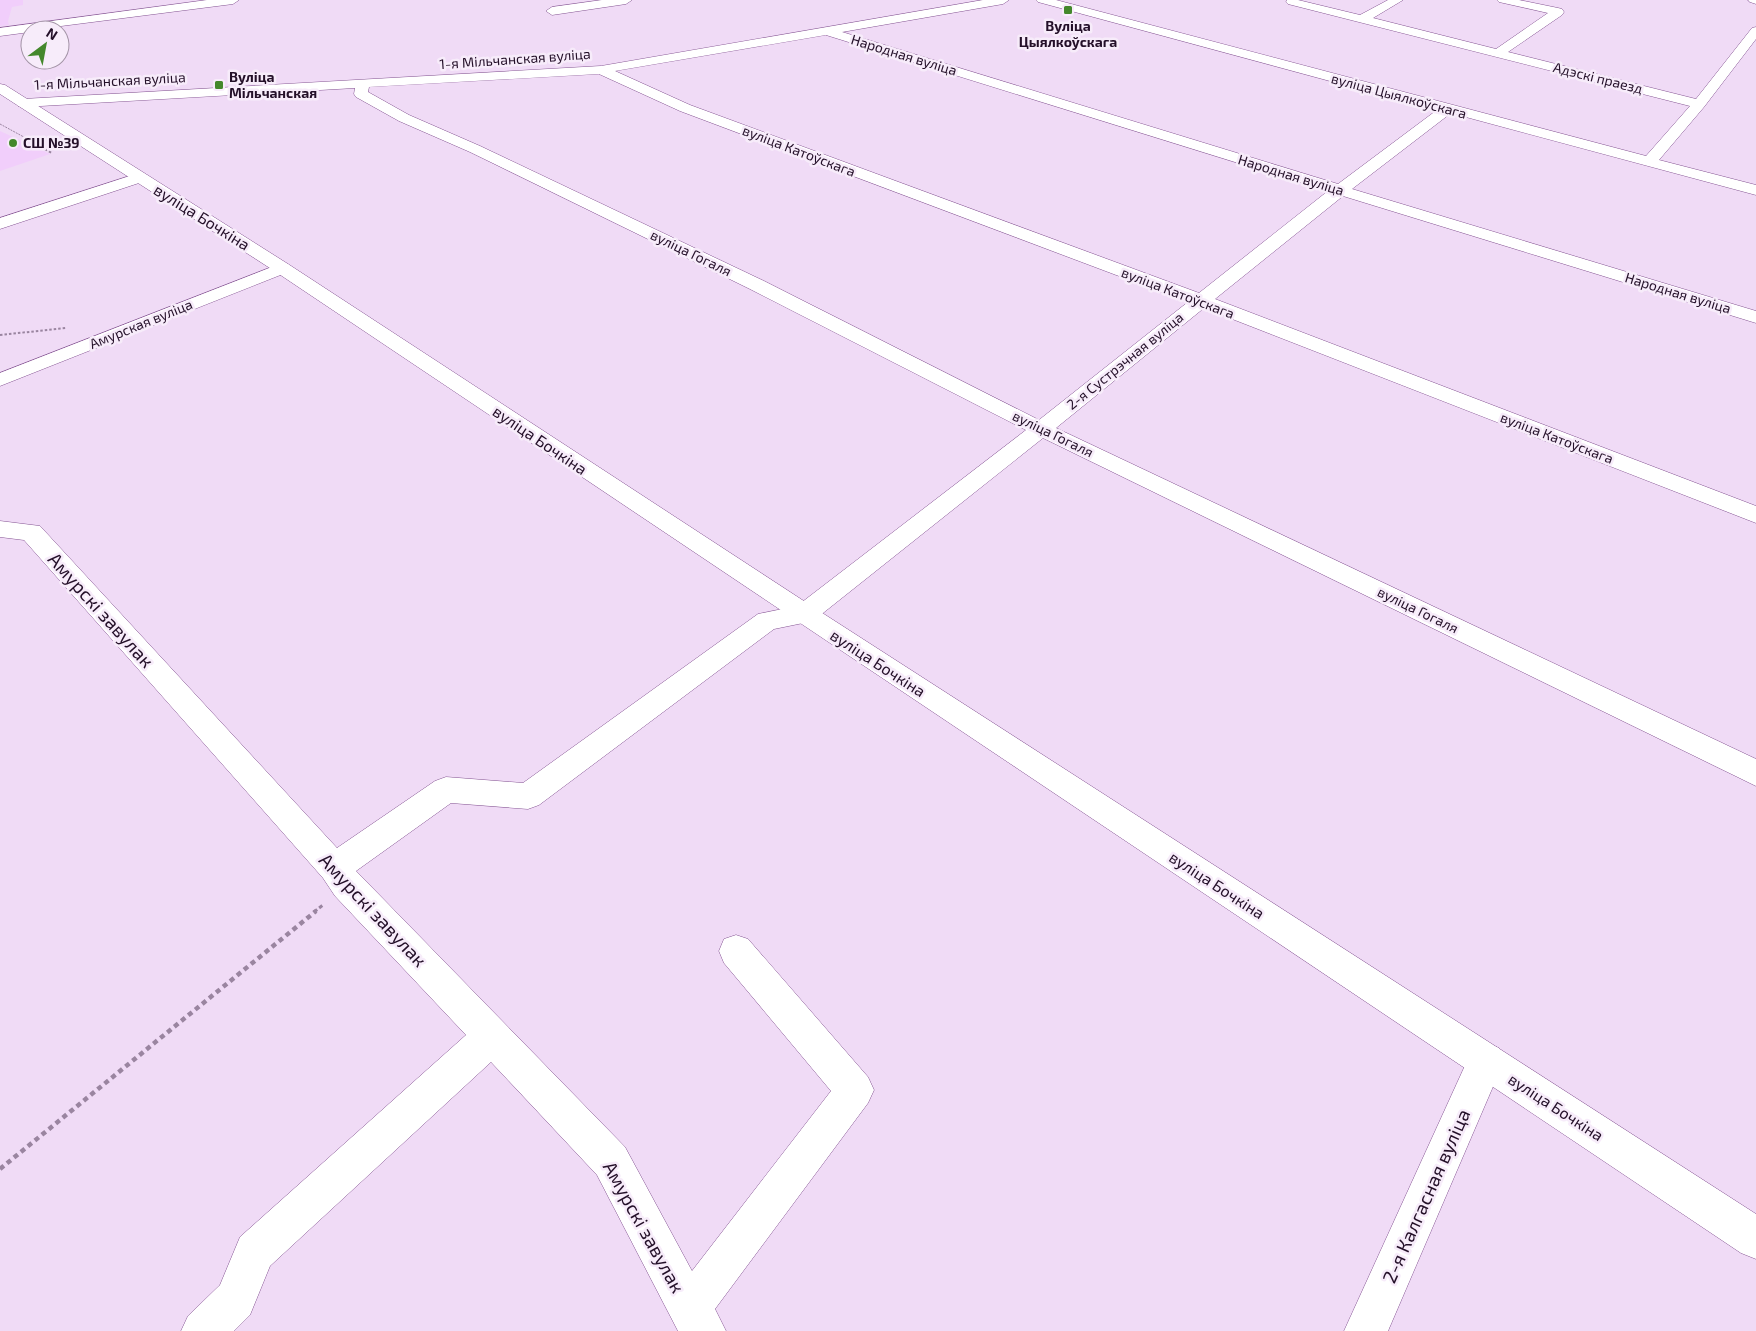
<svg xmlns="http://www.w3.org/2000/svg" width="1756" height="1331" viewBox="0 0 1756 1331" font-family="'Exo 2',sans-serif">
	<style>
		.built { fill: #f1cefb }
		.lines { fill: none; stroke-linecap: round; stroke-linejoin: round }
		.minor-casing { stroke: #845492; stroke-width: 1 }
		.major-casing { stroke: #845492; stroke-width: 1 }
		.path-far3 { stroke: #9a85a0; stroke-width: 1; stroke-dasharray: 2 1; stroke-linecap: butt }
		.path-far2 { stroke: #9a85a0; stroke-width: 2; stroke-dasharray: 2.5 2; stroke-linecap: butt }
		.path-far1 { stroke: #9a85a0; stroke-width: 3; stroke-dasharray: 4 2.5; stroke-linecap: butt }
		.path { stroke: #9a85a0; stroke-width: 4.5; stroke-dasharray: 5 4; stroke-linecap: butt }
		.minor { fill: #fff; fill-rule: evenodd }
		.major { fill: #fff; fill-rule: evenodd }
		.poi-dot { fill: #44882c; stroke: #f7ecfa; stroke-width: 2 }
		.labels { text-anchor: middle; stroke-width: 5; stroke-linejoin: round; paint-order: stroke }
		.far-poi-label { font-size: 14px; font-weight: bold; fill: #241029; stroke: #f7ecfa; text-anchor: start }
		.far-street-label { font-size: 14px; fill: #241029; stroke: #f7ecfa }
		.street-label { font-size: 16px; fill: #241029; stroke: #f7ecfa }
		.near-street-label { font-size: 19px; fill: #241029; stroke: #f7ecfa }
	</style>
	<rect width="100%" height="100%" fill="#f0dbf6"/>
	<g class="built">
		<path d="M0,0H23V5L12,7L8,21L9,25L0,26Z"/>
		<path d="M0,131L50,154L0,171Z"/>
	</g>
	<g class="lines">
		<g class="minor-casing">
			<g id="minor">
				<path d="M207,0H239L233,4L30,30V32L0,36V28Z"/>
				<path d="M602,0H632L626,4L552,15L546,11L552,7Z"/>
				<path d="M983,0H1009L1003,4L842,32L1338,184L1437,110L1038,2L1036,0H1056L1646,156L1690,106L1288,4L1286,2L1287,0H1298L1360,15L1388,0H1403L1373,18L1496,49L1548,13L1499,2L1497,0H1519L1558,8L1562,9L1564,12L1562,15L1508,52L1696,99L1752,28L1756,27V39L1704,107L1659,160L1756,185V195L1451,113L1352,189L1756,311V323L1343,196L1215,299L1756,506V523L1204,308L1056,428L1756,759V786L1043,438L813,621L774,629L539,805L528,809L451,803L356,871L625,1147L692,1271L831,1091L724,963L719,951L724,939L736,935L748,939L868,1077L874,1090L868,1103L715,1309L726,1331H678L597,1175L491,1062L270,1266L250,1315L234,1331H181L188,1316L220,1285L240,1237L466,1035L335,896L323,878L24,540L0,537V521L40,526L337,848L435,781L446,777L523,783L758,614L797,606L1026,430L750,289L470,152L399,121L356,97L354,94L355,88L23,107L18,106L16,103L18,100L23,99L601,66ZM826,35L1328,191L1199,293L690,105L615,71ZM599,74L680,111L1188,302L1039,420L764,281L480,146L409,115L368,92L369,87Z"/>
				<path d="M1748,0H1756V4L1750,2Z"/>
				<path d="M139,173L145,175L147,178L145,181L0,229V218Z"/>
				<path d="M282,263L288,264L291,268L288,272L0,386V373Z"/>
				<path d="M1486,1043L1499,1048L1504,1061L1388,1331H1344L1473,1048Z"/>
			</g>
		</g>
		<g class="major-casing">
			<path id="major" d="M0,84L5,85L288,264L813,607L1756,1214V1259L1741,1253L276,272L0,94Z"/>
		</g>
		<path class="path-far3" d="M0,124L44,148"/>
		<g class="path-far2">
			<path d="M41,147L52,153"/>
			<path d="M0,335L66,328"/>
		</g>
		<path class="path-far1" d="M314,912L323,905"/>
		<path class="path" d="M0,1169L316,911"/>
		<use href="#minor" class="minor"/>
		<use href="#major" class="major"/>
	</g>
	<g class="poi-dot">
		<rect x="1063" y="5" width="10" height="10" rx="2.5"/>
		<rect x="214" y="80" width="10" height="10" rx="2.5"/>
		<circle cx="13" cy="143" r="5"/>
	</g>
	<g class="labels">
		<g class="far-poi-label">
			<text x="1068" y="31" text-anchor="middle">Вуліца<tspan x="1068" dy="16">Цыялкоўскага</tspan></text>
			<text x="229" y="82">Вуліца<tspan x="229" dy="16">Мільчанская</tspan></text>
			<text x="23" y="148">СШ №39</text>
		</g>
		<g class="far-street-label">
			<text transform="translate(904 55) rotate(17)" y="5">Народная вуліца</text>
			<text transform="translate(515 59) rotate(-4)" y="5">1-я Мільчанская вуліца</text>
			<text transform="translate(1598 78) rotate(14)" y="5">Адэскі праезд</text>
			<text transform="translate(110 81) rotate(-3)" y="5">1-я Мільчанская вуліца</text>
			<text transform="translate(1399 96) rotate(15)" y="5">вуліца Цыялкоўскага</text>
			<text transform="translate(799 151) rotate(21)" y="5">вуліца Катоўскага</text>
			<text transform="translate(1291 175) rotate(17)" y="5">Народная вуліца</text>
			<text transform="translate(691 253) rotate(26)" y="5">вуліца Гогаля</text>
			<text transform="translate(1178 293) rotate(21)" y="5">вуліца Катоўскага</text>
			<text transform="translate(1678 293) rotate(17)" y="5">Народная вуліца</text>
			<text transform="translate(141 324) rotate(-22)" y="5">Амурская вуліца</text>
			<text transform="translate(1125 361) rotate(-39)" y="5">2-я Сустрэчная вуліца</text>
			<text transform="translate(1053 434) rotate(26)" y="5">вуліца Гогаля</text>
			<text transform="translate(1557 438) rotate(21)" y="5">вуліца Катоўскага</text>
			<text transform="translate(1418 610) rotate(26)" y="5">вуліца Гогаля</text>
		</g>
		<g class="street-label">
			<text transform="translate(202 217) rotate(32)" y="6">вуліца Бочкіна</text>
			<text transform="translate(540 440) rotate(34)" y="6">вуліца Бочкіна</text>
			<text transform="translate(878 663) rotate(33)" y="6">вуліца Бочкіна</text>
			<text transform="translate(1217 885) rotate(33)" y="6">вуліца Бочкіна</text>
			<text transform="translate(1556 1107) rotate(33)" y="6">вуліца Бочкіна</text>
		</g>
		<g class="near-street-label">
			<text transform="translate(101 610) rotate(48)" y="7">Амурскі завулак</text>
			<text transform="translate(373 910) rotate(47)" y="7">Амурскі завулак</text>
			<text transform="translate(1426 1196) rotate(-66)" y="7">2-я Калгасная вуліца</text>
			<text transform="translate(644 1227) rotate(61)" y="7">Амурскі завулак</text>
		</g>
	</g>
	<g transform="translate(45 45) rotate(32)"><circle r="24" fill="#f7ecfa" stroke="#a394a6"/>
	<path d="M0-4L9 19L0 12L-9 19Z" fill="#44882c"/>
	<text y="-8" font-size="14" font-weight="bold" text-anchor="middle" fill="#241029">N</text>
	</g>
</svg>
